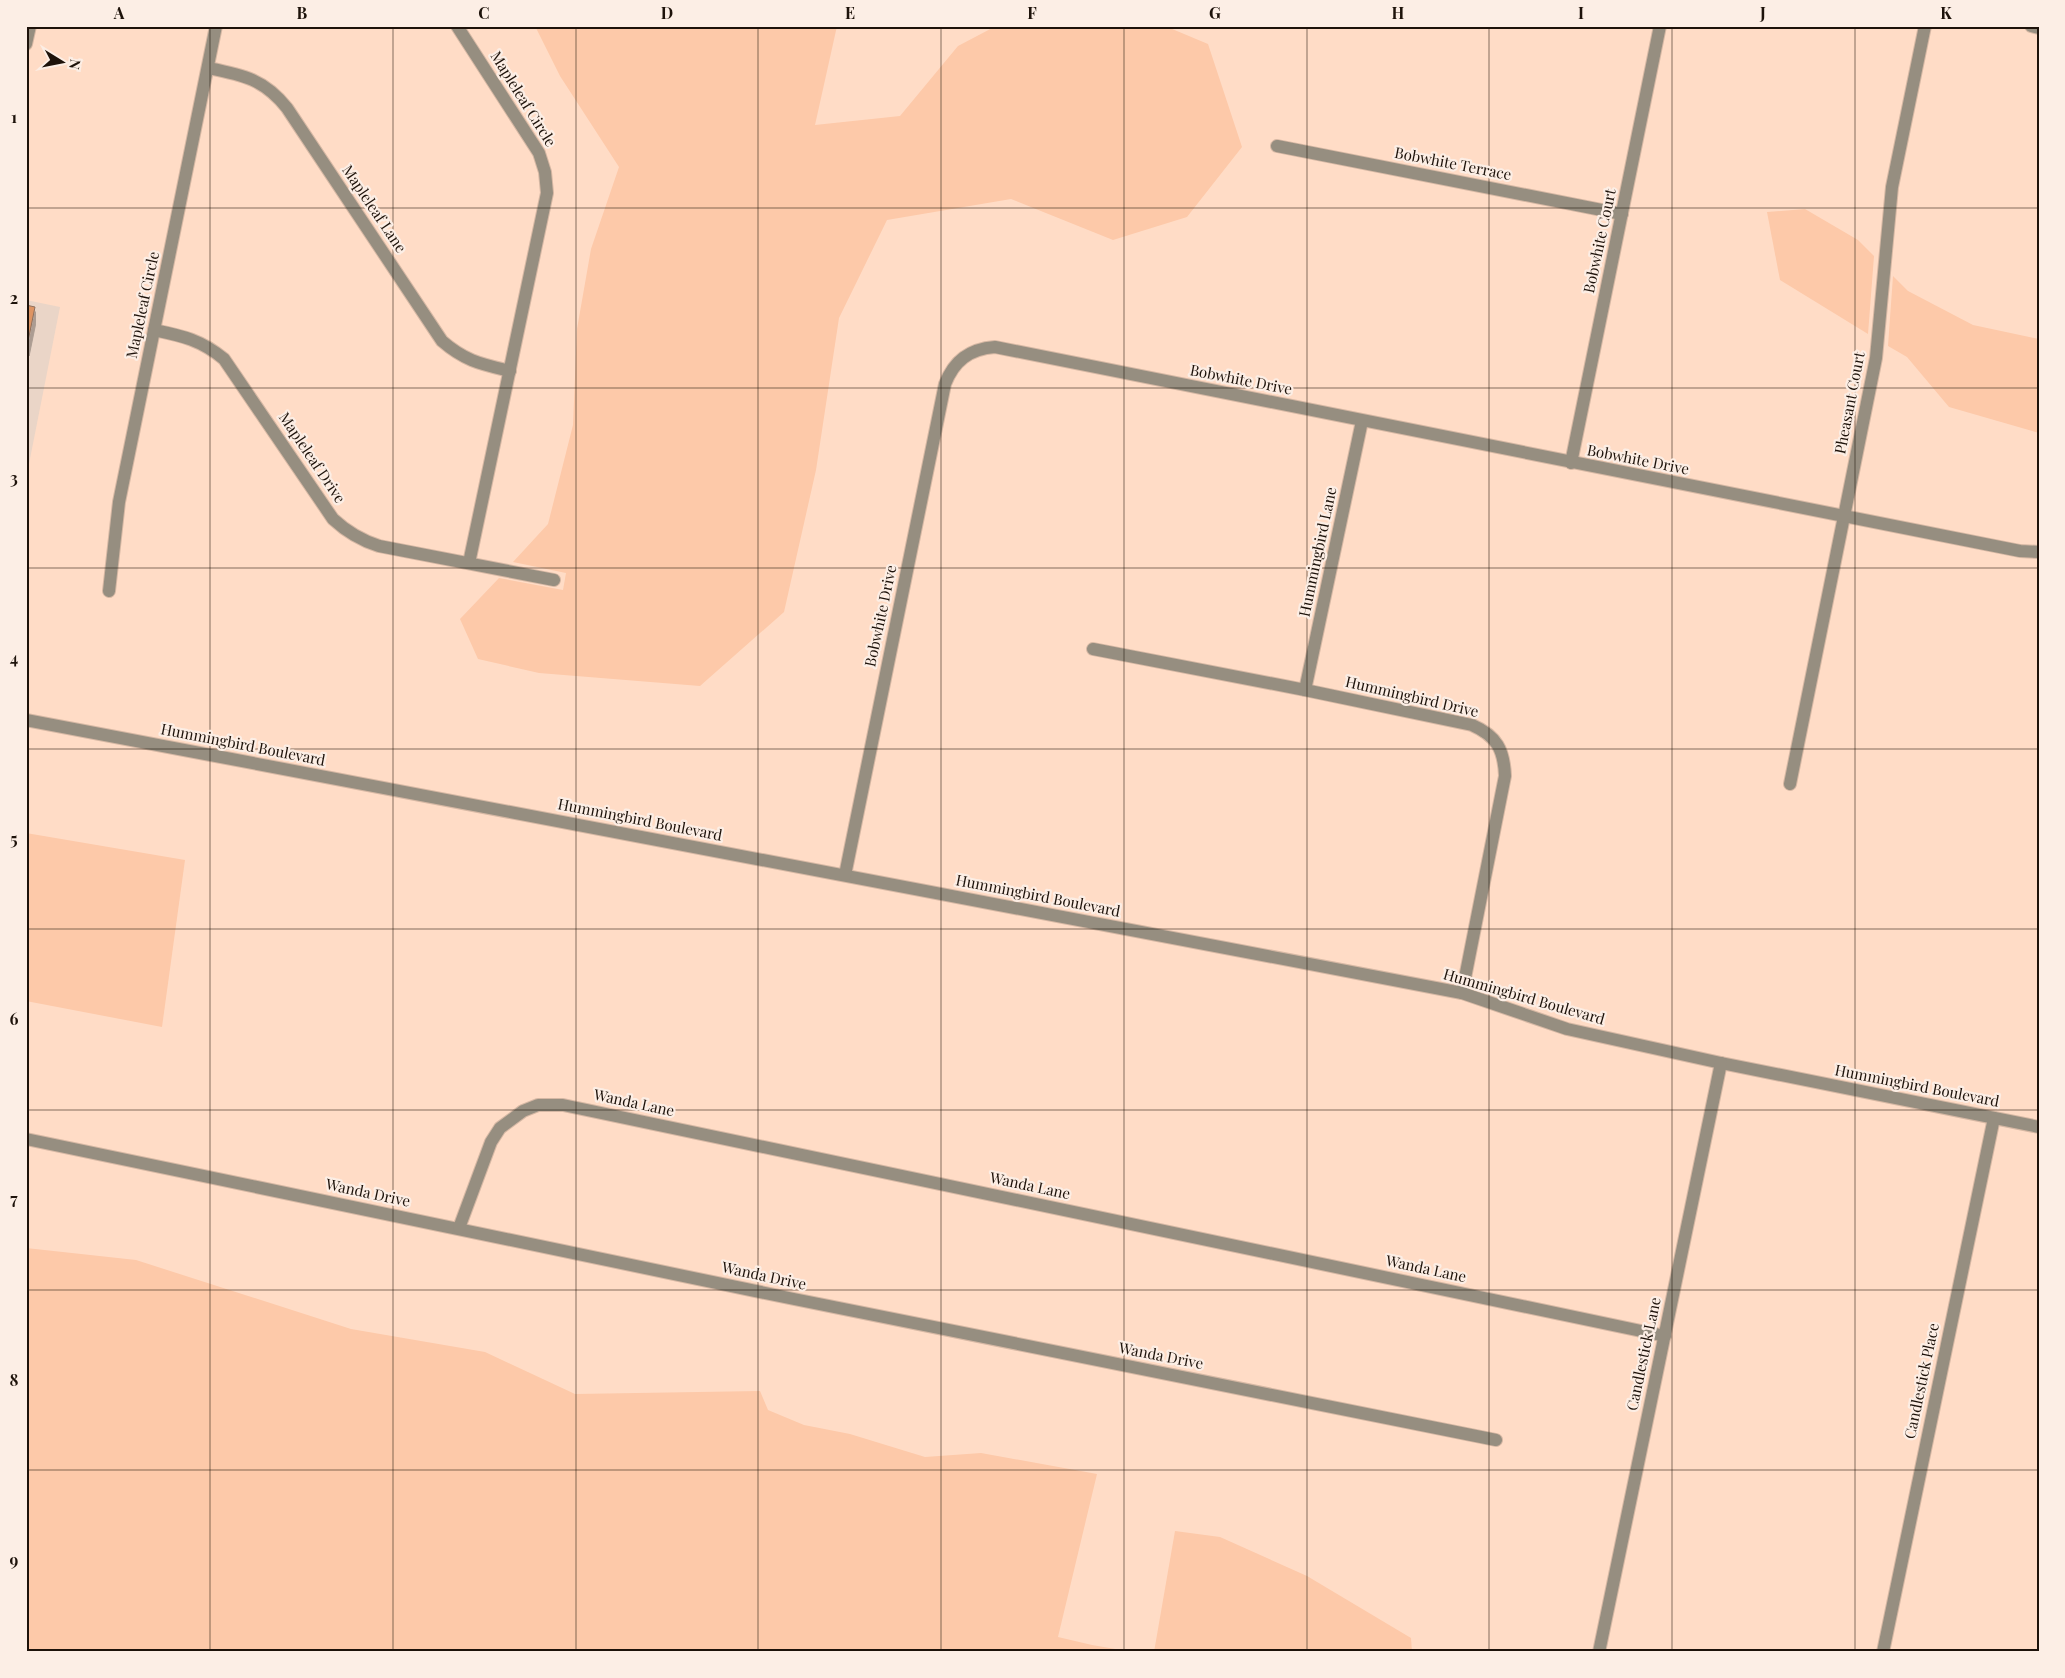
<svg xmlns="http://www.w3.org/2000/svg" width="2065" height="1678" viewBox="0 0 2065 1678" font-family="'Playfair Display',serif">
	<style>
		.commercial { fill: #ead5c7 }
		.green { fill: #fdc9a9 }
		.building { fill: #de9464; stroke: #8e6f5c; filter: url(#shadow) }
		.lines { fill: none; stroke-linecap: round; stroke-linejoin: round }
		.minor-casing { stroke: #d6b8a4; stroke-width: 14 }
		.minor { stroke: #968e80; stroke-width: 12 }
		.grid { fill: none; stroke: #1d120a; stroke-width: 1; stroke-opacity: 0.55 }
		.labels { text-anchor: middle; stroke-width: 4.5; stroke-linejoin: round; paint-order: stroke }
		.street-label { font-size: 15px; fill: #1d120a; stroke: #fceee5 }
		.neatline { fill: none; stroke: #1d120a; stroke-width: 2 }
		.grid-label { font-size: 16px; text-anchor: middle; font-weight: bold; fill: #1d120a }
	</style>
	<defs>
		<filter id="shadow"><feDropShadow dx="3" dy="5.5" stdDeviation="0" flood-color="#0004"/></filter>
	</defs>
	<rect width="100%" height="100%" fill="#ffdcc6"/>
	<path class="commercial" d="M26,300L60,307L26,479Z"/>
	<g class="green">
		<path d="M535,26H837L815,125L900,116L958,46L996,26H1165L1208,44L1242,147L1187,217L1113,240L1011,199L887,220L839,318L816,470L784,612L700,686L539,673L478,659L460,619L499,578L563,590L566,573L513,562L548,524L573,425L577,329L591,249L619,167L560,76Z"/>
		<path d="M1805,209L1858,240L1874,256L1868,334L1780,280L1767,212Z"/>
		<path d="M1893,276L1908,291L1973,325L2039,339V433L1949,407L1907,357L1888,346Z"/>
		<path d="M26,833L185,860L162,1027L26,1001Z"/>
		<path d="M26,1248L136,1260L351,1329L485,1352L575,1394L760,1391L768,1410L804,1425L850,1434L925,1457L981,1453L1097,1474L1058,1637L1092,1645L1133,1652H26Z"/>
		<path d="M1175,1531L1220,1537L1307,1576L1411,1638L1412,1652H1154Z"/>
	</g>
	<path class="building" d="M26,305L35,307L26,351Z"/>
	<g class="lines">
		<g class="minor-casing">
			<g id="minor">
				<path d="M457,26L539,153L545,172L547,193L469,563"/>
				<path d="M2031,26L2039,28"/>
				<path d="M26,44L30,26"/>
				<path d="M208,68C243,75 264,79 287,108L442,341C465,361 481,364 510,371"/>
				<path d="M1277,146L1622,214"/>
				<path d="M154,330C183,336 201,340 224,359L333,519C347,532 360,540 379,546L554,580"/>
				<path d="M1571,463L1660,26"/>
				<path d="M109,591L119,502L216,26"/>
				<path d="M1093,649L1305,690L1472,725C1497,736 1504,750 1505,776L1462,993"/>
				<path d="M1305,690L1362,421"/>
				<path d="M26,720L1462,993L1567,1029L1721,1063L2039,1127"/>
				<path d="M1790,784L1876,358L1892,187L1925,26"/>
				<path d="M845,875L945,384C954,361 969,349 995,347L2020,551L2039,552"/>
				<path d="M26,1139L794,1299L1496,1440"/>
				<path d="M459,1228L491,1142L500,1128L523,1111L538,1105H563L1665,1336"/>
				<path d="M1599,1652L1721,1063"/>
				<path d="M1883,1652L1994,1118"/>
			</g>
		</g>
		<use href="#minor" class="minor"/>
	</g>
	<path class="grid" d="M210,26V1652M393,26V1652M576,26V1652M758,26V1652M941,26V1652M1124,26V1652M1307,26V1652M1489,26V1652M1672,26V1652M1855,26V1652M26,208H2039M26,388H2039M26,568H2039M26,749H2039M26,929H2039M26,1110H2039M26,1290H2039M26,1470H2039"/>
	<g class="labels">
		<g class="street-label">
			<text transform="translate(523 99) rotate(58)" y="5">Mapleleaf Circle</text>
			<text transform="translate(1453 164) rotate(11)" y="5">Bobwhite Terrace</text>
			<text transform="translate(374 209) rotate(56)" y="5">Mapleleaf Lane</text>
			<text transform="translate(1600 241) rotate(-78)" y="5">Bobwhite Court</text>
			<text transform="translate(143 305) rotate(-78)" y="5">Mapleleaf Circle</text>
			<text transform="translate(1241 380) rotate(11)" y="5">Bobwhite Drive</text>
			<text transform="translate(1850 403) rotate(-79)" y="5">Pheasant Court</text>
			<text transform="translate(312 458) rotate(56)" y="5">Mapleleaf Drive</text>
			<text transform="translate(1638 460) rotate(11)" y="5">Bobwhite Drive</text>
			<text transform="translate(1318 552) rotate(-78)" y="5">Hummingbird Lane</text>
			<text transform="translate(881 616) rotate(-78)" y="5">Bobwhite Drive</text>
			<text transform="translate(1412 697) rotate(13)" y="5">Hummingbird Drive</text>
			<text transform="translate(243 745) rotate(11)" y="5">Hummingbird Boulevard</text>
			<text transform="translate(640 820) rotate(11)" y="5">Hummingbird Boulevard</text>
			<text transform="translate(1038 896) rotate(11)" y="5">Hummingbird Boulevard</text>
			<text transform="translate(1524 997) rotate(16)" y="5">Hummingbird Boulevard</text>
			<text transform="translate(1917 1086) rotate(11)" y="5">Hummingbird Boulevard</text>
			<text transform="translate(634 1103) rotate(12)" y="5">Wanda Lane</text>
			<text transform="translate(1030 1186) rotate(12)" y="5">Wanda Lane</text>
			<text transform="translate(368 1193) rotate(12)" y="5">Wanda Drive</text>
			<text transform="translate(1426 1269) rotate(12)" y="5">Wanda Lane</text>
			<text transform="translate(764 1276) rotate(12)" y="5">Wanda Drive</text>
			<text transform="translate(1644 1354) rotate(-78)" y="5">Candlestick Lane</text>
			<text transform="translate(1161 1356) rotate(11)" y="5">Wanda Drive</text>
			<text transform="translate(1922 1381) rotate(-78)" y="5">Candlestick Place</text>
		</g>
	</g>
	<rect width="2065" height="1678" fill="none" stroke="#fceee5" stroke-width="55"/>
	<g transform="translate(62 62) rotate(100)" stroke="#fceee5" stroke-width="4" paint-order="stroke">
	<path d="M0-4L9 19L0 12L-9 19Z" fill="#1d120a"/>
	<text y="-8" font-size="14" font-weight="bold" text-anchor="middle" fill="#1d120a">N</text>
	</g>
	<rect x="28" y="28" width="2010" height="1622" class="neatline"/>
	<g class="grid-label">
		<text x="119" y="19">A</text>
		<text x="302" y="19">B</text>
		<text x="484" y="19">C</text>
		<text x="667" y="19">D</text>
		<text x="850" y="19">E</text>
		<text x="1032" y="19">F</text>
		<text x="1215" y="19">G</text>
		<text x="1398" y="19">H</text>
		<text x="1581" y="19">I</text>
		<text x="1763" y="19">J</text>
		<text x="1946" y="19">K</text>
		<text x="14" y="123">1</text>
		<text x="14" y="304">2</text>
		<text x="14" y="484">3</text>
		<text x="14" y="664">4</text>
		<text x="14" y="845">5</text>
		<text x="14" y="1025">6</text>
		<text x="14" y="1205">7</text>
		<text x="14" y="1386">8</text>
		<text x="14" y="1566">9</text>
	</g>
</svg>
